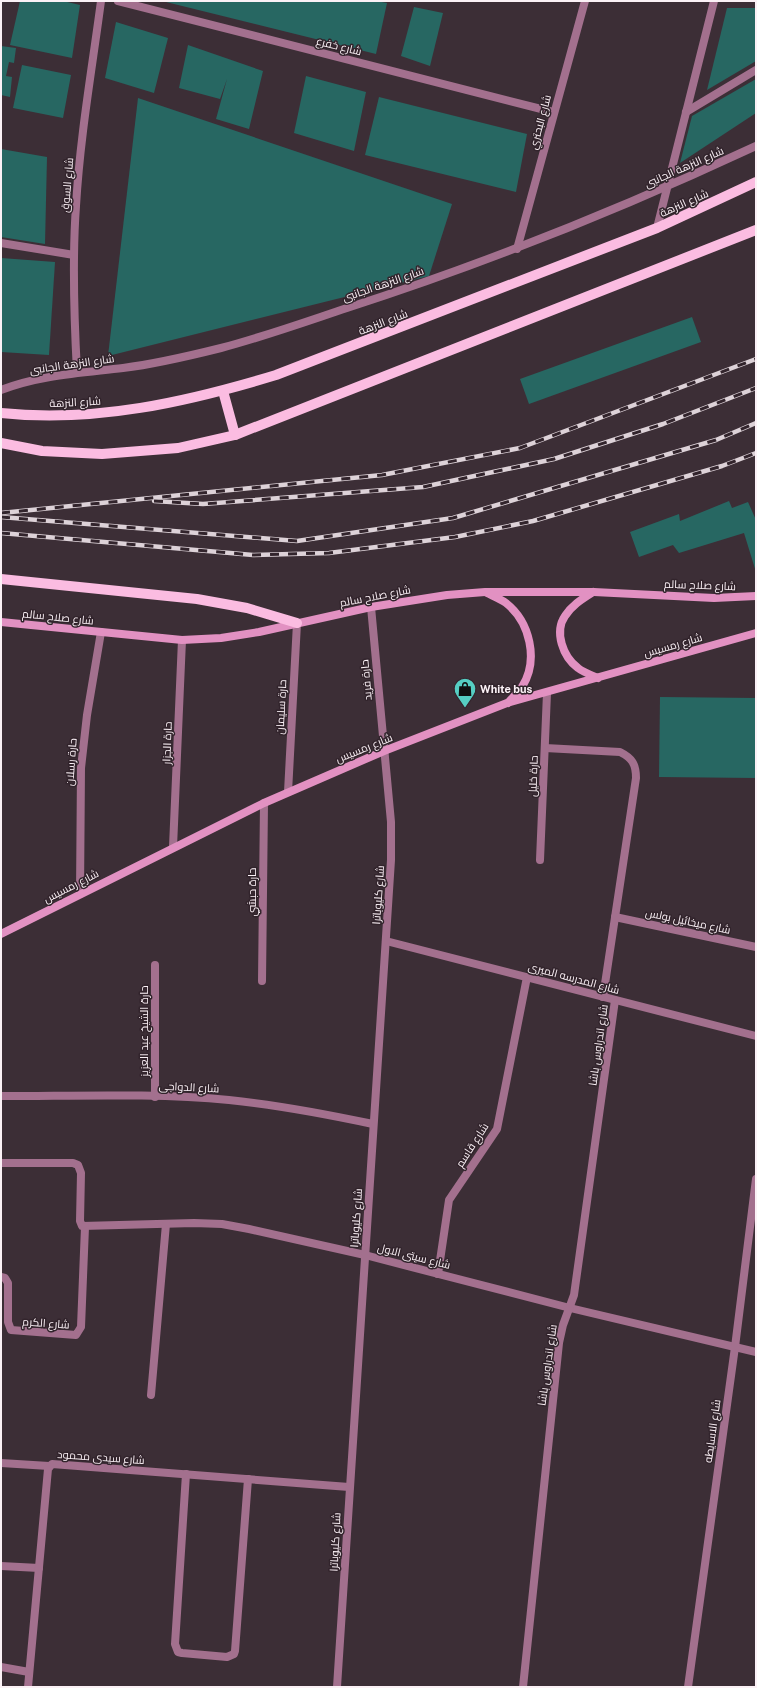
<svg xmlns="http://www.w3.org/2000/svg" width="757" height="1688" viewBox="0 0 757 1688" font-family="'Public Sans',Cairo,sans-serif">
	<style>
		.building { fill: #276762 }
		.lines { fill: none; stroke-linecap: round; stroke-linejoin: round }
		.lane { stroke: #a3708e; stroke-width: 8 }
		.street { stroke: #a3708e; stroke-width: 8 }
		.secondary { stroke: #e291c2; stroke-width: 8 }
		.primary { stroke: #fbbce1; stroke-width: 10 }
		.rail-casing { stroke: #ddd2d8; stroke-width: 4.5 }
		.rail { stroke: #32242c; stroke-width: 3; stroke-dasharray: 9; stroke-linecap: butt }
		.labels { text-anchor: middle; stroke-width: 3; stroke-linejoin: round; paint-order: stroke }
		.street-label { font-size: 11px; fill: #fbf1f6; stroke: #32242c }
		.poi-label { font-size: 11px; font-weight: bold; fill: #fbf1f6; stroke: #32242c; text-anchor: start }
	</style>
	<rect width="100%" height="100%" fill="#3c2e36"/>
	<g class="building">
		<path d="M20,1H63L80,5L72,58L10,45Z"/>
		<path d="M162,1H376L387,3L376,54Z"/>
		<path d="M414,7L443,13L430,66L401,56Z"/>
		<path d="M727,8H756V61L707,90Z"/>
		<path d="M116,22L168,38L154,93L105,78Z"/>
		<path d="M188,45L263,71L249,129L216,119L227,79L220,99L179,88Z"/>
		<path d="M1,46L16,48L14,63L9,62L6,76L12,77L10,97L1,95Z"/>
		<path d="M22,65L71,75L63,118L13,108Z"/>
		<path d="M306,76L366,92L354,151L294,133Z"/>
		<path d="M756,79V113L680,163L692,116Z"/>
		<path d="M379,97L527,134L516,192L365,155Z"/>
		<path d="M138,98L452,204L429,276L108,356Z"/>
		<path d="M1,149L47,157L45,244L1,237Z"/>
		<path d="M1,258L55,262L49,355L1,352Z"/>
		<path d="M692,317L701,342L529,404L520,379Z"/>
		<path d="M729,501L732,508L748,502L756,520V572L744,533L679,553L673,545L639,557L630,532L679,514L680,521Z"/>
		<path d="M660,697L756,698V778L659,777Z"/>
	</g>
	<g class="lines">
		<g class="lane">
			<path d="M686,112L756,70"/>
			<path d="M657,228L714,1"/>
		</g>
		<g class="street">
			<path d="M118,1L553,112"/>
			<path d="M1,243L74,255"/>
			<path d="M517,249L585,1"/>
			<path d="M77,372C74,317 72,261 76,206C80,137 92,69 101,1"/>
			<path d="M1,390C40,375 81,373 123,368C155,364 189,356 221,348C263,337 305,322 347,308C487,263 623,208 756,146"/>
			<path d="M545,748L620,752C632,758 636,764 636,778L603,997"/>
			<path d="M288,792L297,623"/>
			<path d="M173,847L182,640"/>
			<path d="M540,860L547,693"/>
			<path d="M80,894L81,768L87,715L101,632"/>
			<path d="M615,917L756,947"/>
			<path d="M386,941L756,1036"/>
			<path d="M155,965V1097"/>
			<path d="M262,981L264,803"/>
			<path d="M1,1096C77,1096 154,1093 229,1100C278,1105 326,1114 373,1124"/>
			<path d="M1,1163H73L78,1165L81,1173L80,1221L82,1226L194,1223L222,1224L249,1229L365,1255L570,1308L756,1352"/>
			<path d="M438,1274L449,1200L497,1129L527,977"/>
			<path d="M1,1277L5,1278L8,1283V1322L11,1330L76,1335L81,1327L85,1227"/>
			<path d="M151,1395L166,1224"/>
			<path d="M1,1463L49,1466"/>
			<path d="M186,1474L175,1644L178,1652L182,1653L227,1657L234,1654L235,1651L248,1479"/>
			<path d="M1,1566L39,1568"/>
			<path d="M1,1667L29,1672"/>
			<path d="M28,1687L48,1469L52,1464L349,1487"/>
			<path d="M337,1687L391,860V822L371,607"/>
			<path d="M523,1687L559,1343L563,1325L574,1295L615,1000"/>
			<path d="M688,1687L735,1347L756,1179"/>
		</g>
		<g class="secondary">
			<path d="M593,592C582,599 572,605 565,616C554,632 563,657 578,668C583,672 591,675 598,678"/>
			<path d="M487,593C493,596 501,599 506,603C530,622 539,660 522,687C519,692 512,698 508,703"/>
			<path d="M1,622L182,640L221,638L259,632L371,607L447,595L485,592H594L714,598L756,596"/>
			<path d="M1,934L264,803L384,751L507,703L756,633"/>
		</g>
		<g class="primary">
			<path d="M223,391L235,435"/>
			<path d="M1,413C95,423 187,402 276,375L657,228L756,182"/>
			<path d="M1,443L42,451L102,454L178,448L235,435L756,230"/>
			<path d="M1,579L197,599L247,608L297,623"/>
		</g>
		<g class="rail-casing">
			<g id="rail">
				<path d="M154,501L203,504L423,487L554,459L663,424L756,388"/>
				<path d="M1,513L382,475L520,448L756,359"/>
				<path d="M1,517L297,541L453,518L716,440L756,423"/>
				<path d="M1,533L253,555L329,553L455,537L533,521L722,466L756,453"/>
			</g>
		</g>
		<use href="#rail" class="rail"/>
	</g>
	<defs>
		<g id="shop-pin" transform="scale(1.15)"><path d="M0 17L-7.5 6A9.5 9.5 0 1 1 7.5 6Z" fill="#56cec3" stroke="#32242c"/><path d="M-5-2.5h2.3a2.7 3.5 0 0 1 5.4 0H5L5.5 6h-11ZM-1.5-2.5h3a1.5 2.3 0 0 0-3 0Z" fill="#111"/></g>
	</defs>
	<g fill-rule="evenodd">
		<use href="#shop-pin" x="465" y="689"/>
	</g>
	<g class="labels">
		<g class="street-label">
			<text transform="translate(339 46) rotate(14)" y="4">شارع خفرع</text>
			<text transform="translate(540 122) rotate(-75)" y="4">شارع البحتري</text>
			<text transform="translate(684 167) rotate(-24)" y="4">شارع النزهة الجانبى</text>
			<text transform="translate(67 185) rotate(-85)" y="4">شارع السوق</text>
			<text transform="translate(684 203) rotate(-24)" y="4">شارع النزهة</text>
			<text transform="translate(383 284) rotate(-19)" y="4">شارع النزهة الجانبى</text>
			<text transform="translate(383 322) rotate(-21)" y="4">شارع النزهة</text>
			<text transform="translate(72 364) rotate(-8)" y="4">شارع النزهة الجانبى</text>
			<text transform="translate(75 402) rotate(-3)" y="4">شارع النزهة</text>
			<text transform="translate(700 585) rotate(2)" y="4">شارع صلاح سالم</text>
			<text transform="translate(375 596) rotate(-11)" y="4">شارع صلاح سالم</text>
			<text transform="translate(58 617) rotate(6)" y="4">شارع صلاح سالم</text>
			<text transform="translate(673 645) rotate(-16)" y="4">شارع رمسيس</text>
			<text transform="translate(366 680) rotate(-95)" y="4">حارة فريد</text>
			<text transform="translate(281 707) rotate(-87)" y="4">حارة سليمان</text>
			<text transform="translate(167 743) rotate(-88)" y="4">حارة الجزار</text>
			<text transform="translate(364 748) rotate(-22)" y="4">شارع رمسيس</text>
			<text transform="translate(71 762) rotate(-86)" y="4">حارة رسلان</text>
			<text transform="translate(533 776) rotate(-88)" y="4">حارة خليل</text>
			<text transform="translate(71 886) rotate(-27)" y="4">شارع رمسيس</text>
			<text transform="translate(252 892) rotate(-90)" y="4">حارة حبشي</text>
			<text transform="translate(378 895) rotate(-86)" y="4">شارع كليوباترا</text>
			<text transform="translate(688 921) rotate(12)" y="4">شارع ميخائيل بولس</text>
			<text transform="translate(574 978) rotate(15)" y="4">شارع المدرسه الميرى</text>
			<text transform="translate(144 1031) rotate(-90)" y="4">حارة الشيخ عبد العزيز</text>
			<text transform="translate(598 1045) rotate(-82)" y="4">شارع اندراوس باشا</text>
			<text transform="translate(189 1087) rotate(3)" y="4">شارع الدواجى</text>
			<text transform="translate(472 1145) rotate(-57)" y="4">شارع قاسم</text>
			<text transform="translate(356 1218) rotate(-86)" y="4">شارع كليوباترا</text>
			<text transform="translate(414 1256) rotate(14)" y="4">شارع سيتى الاول</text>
			<text transform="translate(46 1323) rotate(4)" y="4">شارع الكرم</text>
			<text transform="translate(547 1365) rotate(-82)" y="4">شارع اندراوس باشا</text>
			<text transform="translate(712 1431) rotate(-82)" y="4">شارع الاسايطه</text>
			<text transform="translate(101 1457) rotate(4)" y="4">شارع سيدى محمود</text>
			<text transform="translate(335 1542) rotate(-87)" y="4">شارع كليوباترا</text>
		</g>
		<g class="poi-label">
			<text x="480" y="693">White bus</text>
		</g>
	</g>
	<rect width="757" height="1688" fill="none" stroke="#fbf1f6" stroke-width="4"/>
</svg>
